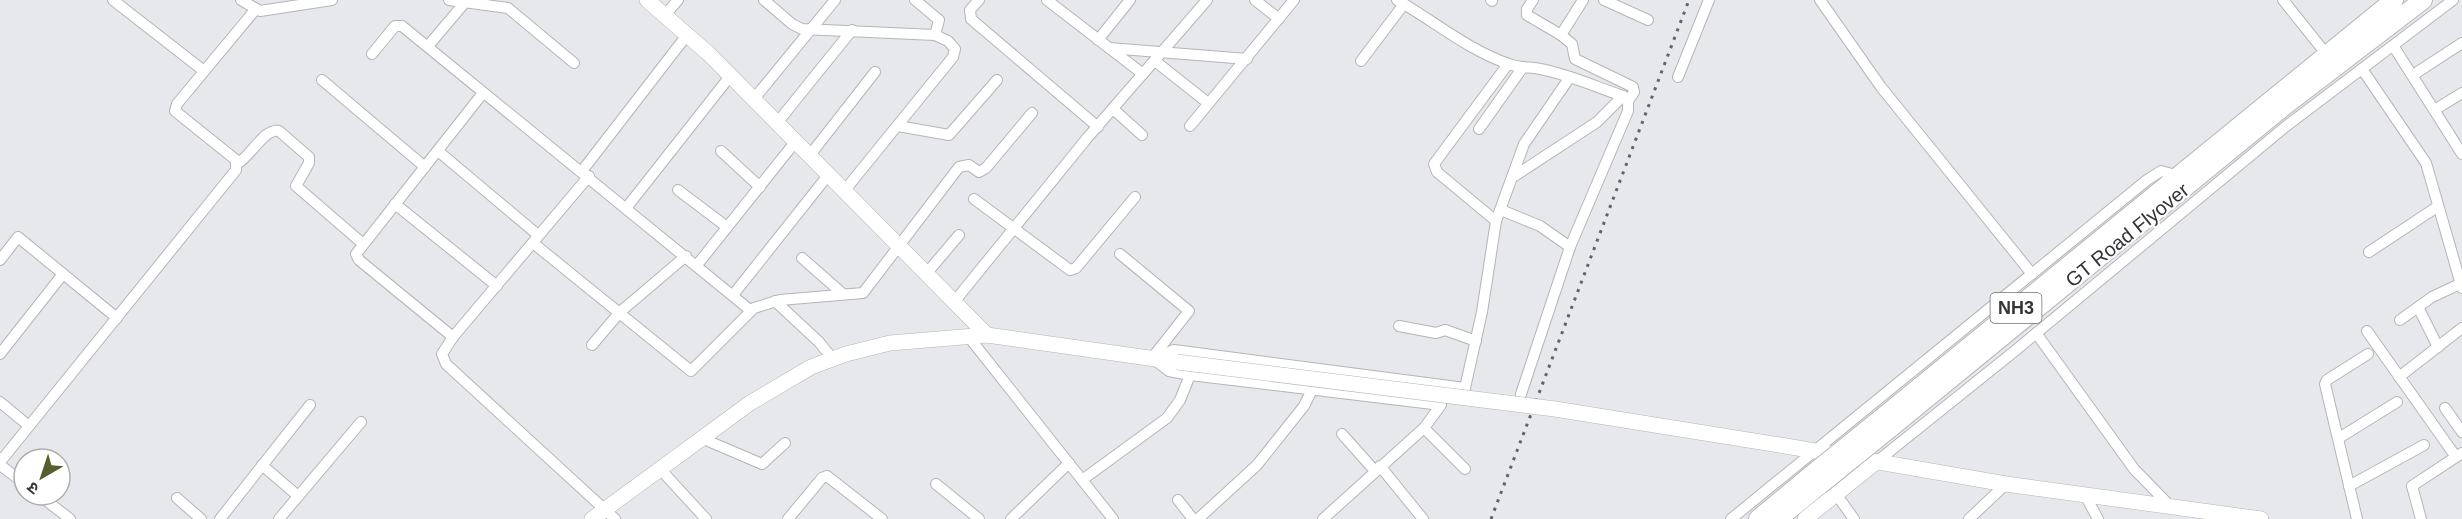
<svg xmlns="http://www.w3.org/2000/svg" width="2462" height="519" viewBox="0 0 2462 519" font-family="Helvetica,'Noto Sans Devanagari',sans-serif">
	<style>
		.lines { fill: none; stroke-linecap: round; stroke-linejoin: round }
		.street-casing { stroke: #b3b5b9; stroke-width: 12 }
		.secondary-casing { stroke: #b3b5b9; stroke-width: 16 }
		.highway-casing { stroke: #b3b5b9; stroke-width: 20 }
		.street { stroke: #fff; stroke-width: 10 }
		.secondary { stroke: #fff; stroke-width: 15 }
		.highway { stroke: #fff; stroke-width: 18 }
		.rail { stroke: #626366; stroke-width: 3; stroke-dasharray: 3 6; stroke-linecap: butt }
		.secondary-bridge-casing { stroke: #b3b5b9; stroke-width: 16; stroke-linecap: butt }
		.highway-bridge-casing { stroke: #b3b5b9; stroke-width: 20; stroke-linecap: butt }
		.secondary-bridge { stroke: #fff; stroke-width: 15 }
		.highway-bridge { stroke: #fff; stroke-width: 18 }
		.labels { text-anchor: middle; stroke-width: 4.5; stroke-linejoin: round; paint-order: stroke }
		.shield { fill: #fff; stroke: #717273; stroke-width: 1.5 }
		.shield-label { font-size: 18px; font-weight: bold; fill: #343537 }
		.street-label { font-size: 20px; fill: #343537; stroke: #fff }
	</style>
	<rect width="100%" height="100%" fill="#e6e8ec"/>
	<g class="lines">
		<g class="street-casing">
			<g id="street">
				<path d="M113,0L204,71"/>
				<path d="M241,0L260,11L332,0"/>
				<path d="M449,0L508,8L574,63"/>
				<path d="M764,0L792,24L802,29L935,35L948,41L955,49L953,57L845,190"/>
				<path d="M915,0L939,20L935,35"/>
				<path d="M979,0L970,10L971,19L1098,127"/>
				<path d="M1047,0L1143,74"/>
				<path d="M1255,0L1279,19"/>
				<path d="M1397,0C1434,21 1468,50 1509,64C1519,68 1530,67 1540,69C1568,74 1596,87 1623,96L1628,101V111L1570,247L1521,394"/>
				<path d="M1491,0L1492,1"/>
				<path d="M1533,0L1527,9V15L1561,35"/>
				<path d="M1583,0L1561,35L1572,44L1575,59L1633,87L1634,92L1628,101"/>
				<path d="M1604,0L1648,20"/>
				<path d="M1820,0L1881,87L2032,274"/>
				<path d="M2283,0L2327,55"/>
				<path d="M665,15L678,0"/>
				<path d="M1098,40L1130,0"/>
				<path d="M428,46L467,0"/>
				<path d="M2394,47L2462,154"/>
				<path d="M1109,48L1247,59"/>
				<path d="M372,54L395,26H402L750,310"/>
				<path d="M1155,61L1208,103"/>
				<path d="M1361,61L1404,4"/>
				<path d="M2362,69L2426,163L2462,288"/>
				<path d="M2413,75L2462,43"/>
				<path d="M1678,77L1709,0"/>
				<path d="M322,80L425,167"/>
				<path d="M753,100L835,0"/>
				<path d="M1113,109L1142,135"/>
				<path d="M2436,109L2462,93"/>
				<path d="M777,123L852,30"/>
				<path d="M898,126L949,135L997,80"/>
				<path d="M1190,126L1294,0"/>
				<path d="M1479,129L1523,67"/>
				<path d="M438,151L538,235"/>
				<path d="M721,151L760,187"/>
				<path d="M810,155L875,72"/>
				<path d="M238,163C251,156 264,128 279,131L309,157V163L296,186L362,243"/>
				<path d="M582,171L687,35"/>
				<path d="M589,176L453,337L442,354L446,364L615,519"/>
				<path d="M1513,177L1597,122L1623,96"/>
				<path d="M678,190L727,227"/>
				<path d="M974,199L1070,270L1076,268L1135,197"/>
				<path d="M395,204L497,286"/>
				<path d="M627,207L731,75"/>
				<path d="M1501,210L1540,226L1570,247"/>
				<path d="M1496,221L1437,172L1434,164L1508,64"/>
				<path d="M533,243L691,371L754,308L780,300L863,293L959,167L969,165L979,172L986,168L1032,113"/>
				<path d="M2369,252L2437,207"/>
				<path d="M1120,254L1189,311L1152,358"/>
				<path d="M802,258L843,294"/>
				<path d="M0,260L18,237L117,318"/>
				<path d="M697,265L796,141"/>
				<path d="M926,274L959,235"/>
				<path d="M733,295L829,174"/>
				<path d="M775,301L819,342L832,358"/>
				<path d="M954,302L1088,137L1207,0"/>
				<path d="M2418,307L2438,347"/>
				<path d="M2400,320L2432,297L2462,283"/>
				<path d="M1399,326L1436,333L1445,330L1476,341"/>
				<path d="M2367,331L2456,457"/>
				<path d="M2036,333L2134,469L2170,506"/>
				<path d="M968,336L1113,519"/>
				<path d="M453,337L359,260L356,254L483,93"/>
				<path d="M592,345L620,312L686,256"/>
				<path d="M0,354L63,274"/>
				<path d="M1154,358L1174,350L1465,388L1482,312L1496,221L1524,144L1570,77"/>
				<path d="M1156,361L1169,371L1190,375L1441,405L1424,428L1323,519"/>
				<path d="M2399,377L2462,328"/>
				<path d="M0,402L29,426"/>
				<path d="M2445,408L2462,432"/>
				<path d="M1424,428L1465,469"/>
				<path d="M1342,434L1375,471"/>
				<path d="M701,438L762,464L785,443"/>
				<path d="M2339,438L2397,402"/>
				<path d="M0,462L236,170V160L175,111L177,104L255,10"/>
				<path d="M1875,463L2016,350L2285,127L2453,0"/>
				<path d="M0,465L24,483"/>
				<path d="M262,465L298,496"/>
				<path d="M1380,466L1423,519"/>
				<path d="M661,470L706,519"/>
				<path d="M1082,480L1167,418L1180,400L1190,375"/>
				<path d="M936,484L979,519"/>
				<path d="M2349,486L2424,445"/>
				<path d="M1836,494L1854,519"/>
				<path d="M39,495L70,519"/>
				<path d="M2085,495L2098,519"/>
				<path d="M177,498L201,519"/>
				<path d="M1178,500L1193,519"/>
				<path d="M220,519L310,405"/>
				<path d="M279,519L361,422"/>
				<path d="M788,519L822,478L827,476L882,519"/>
				<path d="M1011,519L1069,463"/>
				<path d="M1198,519L1257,465L1304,406L1312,390"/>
				<path d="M1731,519L2147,180L2161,171L2179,176"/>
				<path d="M1969,519L2006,484"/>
				<path d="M2357,519L2325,384L2327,380L2368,354"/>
				<path d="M2421,519L2412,486L2462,453"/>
			</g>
		</g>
		<g class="secondary-casing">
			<g id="secondary">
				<path d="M647,0L709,54L987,335"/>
				<path d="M1780,445L2006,484L2261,519"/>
				<path d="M592,519L750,403L811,367L846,354L890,343L987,335L1177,362"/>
				<path d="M1805,519L1875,463"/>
			</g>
		</g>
		<g class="highway-casing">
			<g id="highway">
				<path d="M1879,420L2394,0"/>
				<path d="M1888,430L2287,104L2423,0"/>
				<path d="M1758,519L1811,475"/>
				<path d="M1778,519L1820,485"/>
			</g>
		</g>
		<use href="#street" class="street"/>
		<use href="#secondary" class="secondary"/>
		<use href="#highway" class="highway"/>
		<path class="rail" d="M1491,519L1689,0"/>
		<g class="secondary-bridge-casing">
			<path id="secondary-bridge" d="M1177,362L1555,409L1780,445"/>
		</g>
		<g class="highway-bridge-casing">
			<g id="highway-bridge">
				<path d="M1811,475L1879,420"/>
				<path d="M1820,485L1888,430"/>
			</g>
		</g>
		<use href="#secondary-bridge" class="secondary-bridge"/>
		<use href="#highway-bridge" class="highway-bridge"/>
	</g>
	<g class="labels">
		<rect class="shield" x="1990.5" y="293" width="51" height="30" rx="4.5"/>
		<g class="shield-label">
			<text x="2016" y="314">NH3</text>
		</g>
		<g class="street-label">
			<text transform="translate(2127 235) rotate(-39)" y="7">GT Road Flyover</text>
		</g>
	</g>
	<g transform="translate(42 477) rotate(219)"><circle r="28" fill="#ffffff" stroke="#aeaeaf" stroke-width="1.5"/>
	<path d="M0-4.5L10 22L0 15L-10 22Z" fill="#575d2b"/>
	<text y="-9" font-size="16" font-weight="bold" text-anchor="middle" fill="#343537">उ</text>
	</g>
</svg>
